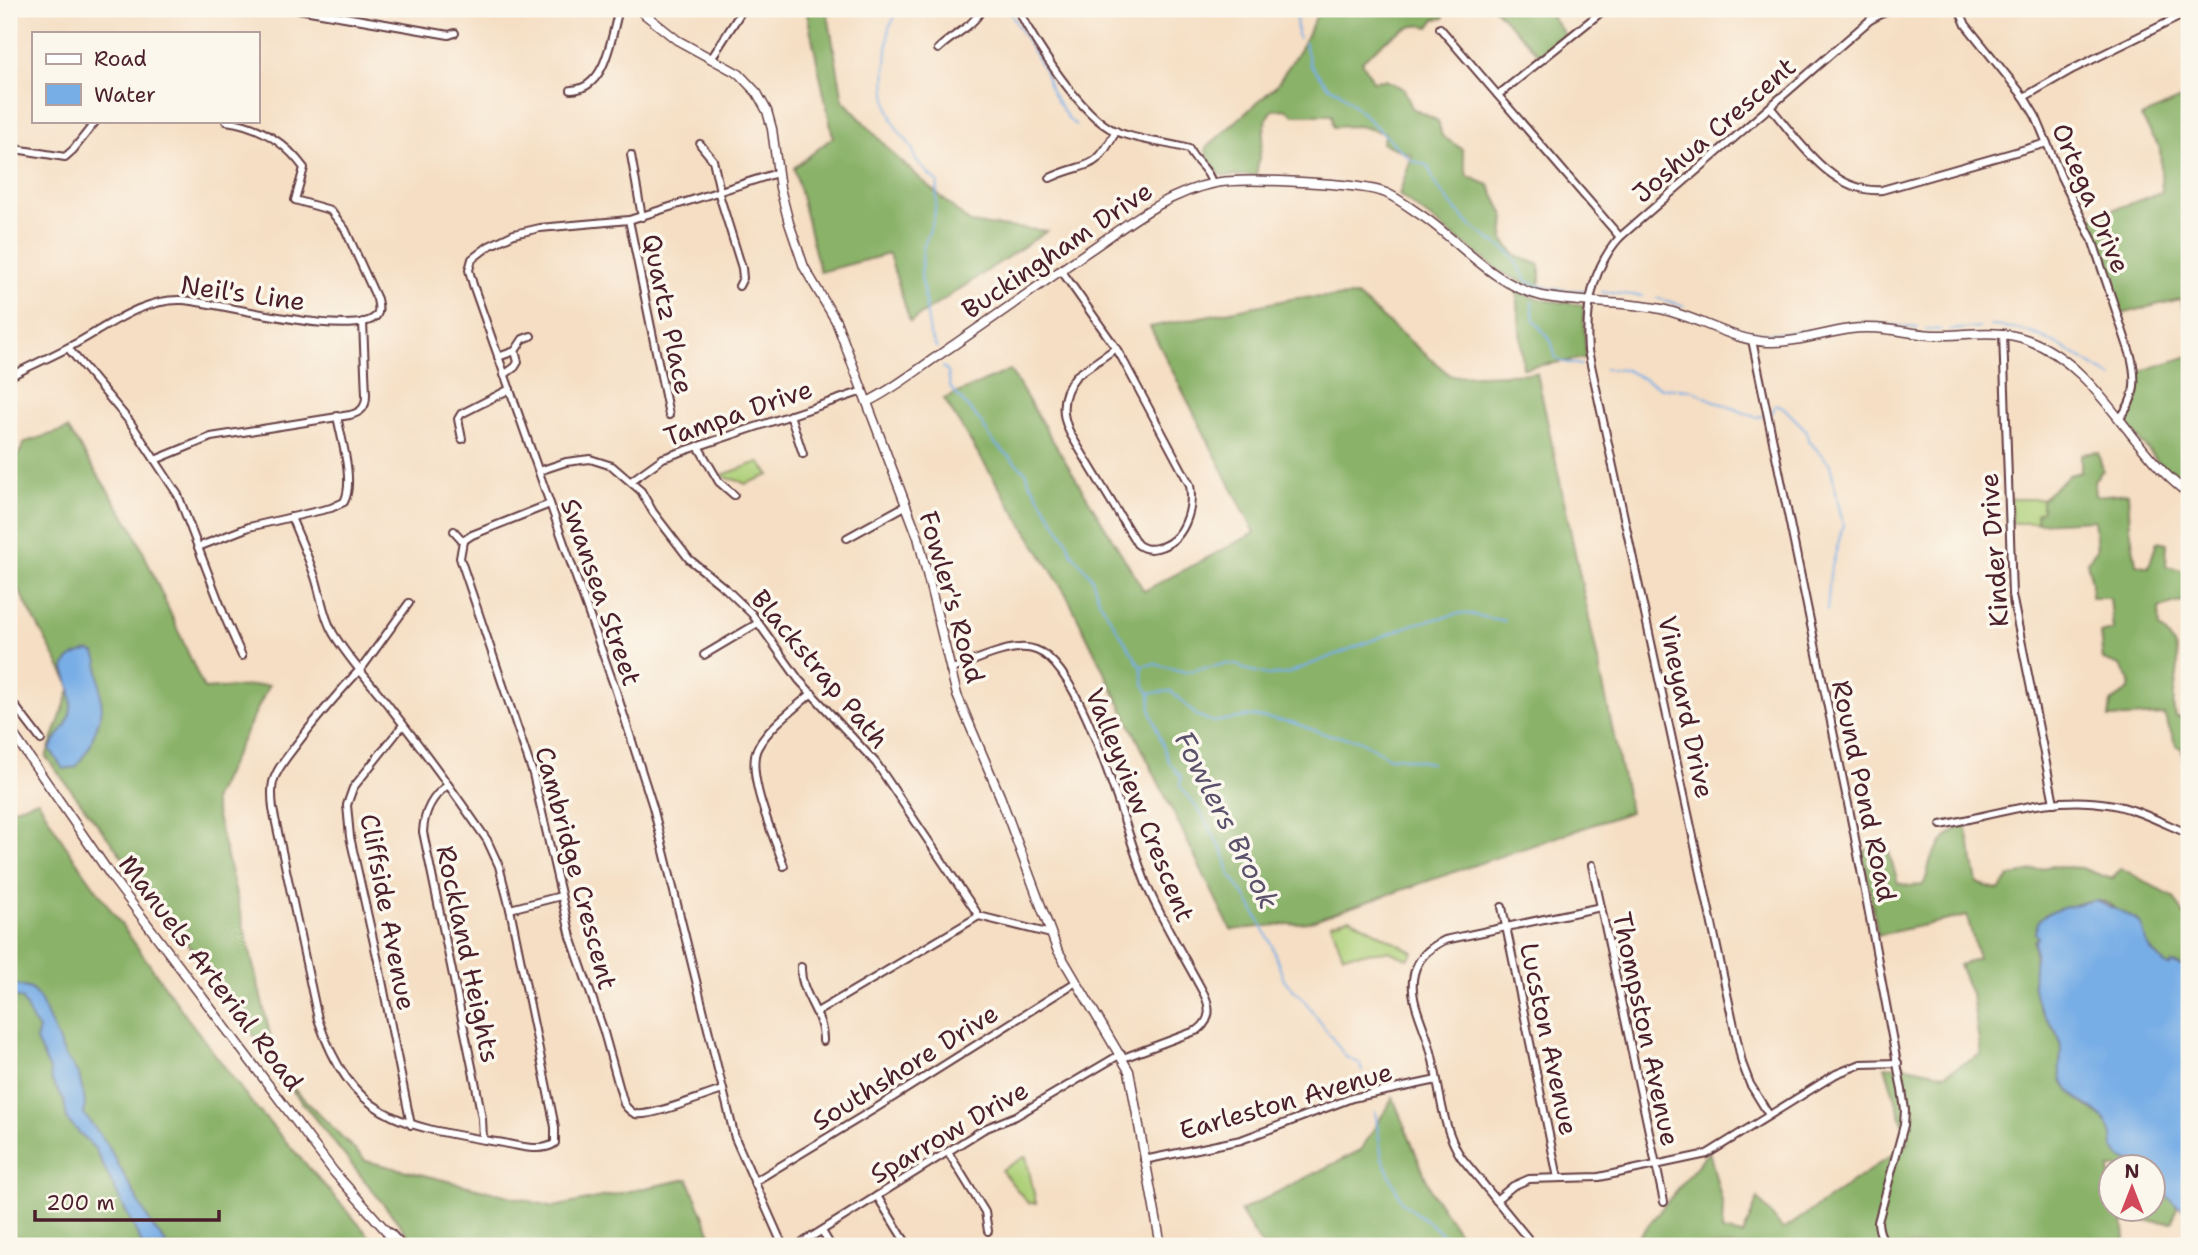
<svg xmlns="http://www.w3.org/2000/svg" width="2198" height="1255" viewBox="0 0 2198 1255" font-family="'Shantell Sans',sans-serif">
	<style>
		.green { fill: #aed079; stroke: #7c7852; stroke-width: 2 }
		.forest { fill: #8ab269; stroke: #6a684a; stroke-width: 2 }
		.water { fill: #78aee6; stroke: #616688; stroke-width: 2 }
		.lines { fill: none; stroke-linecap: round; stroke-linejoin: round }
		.stream { stroke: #78aee6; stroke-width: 2 }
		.street-casing { stroke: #643c42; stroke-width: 10 }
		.secondary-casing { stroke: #643c42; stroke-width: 11 }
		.highway-casing { stroke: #643c42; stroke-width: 14 }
		.street { stroke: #fff; stroke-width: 6 }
		.secondary { stroke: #fff; stroke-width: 8 }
		.highway { stroke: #fff; stroke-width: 10 }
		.labels { text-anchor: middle; stroke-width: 7; stroke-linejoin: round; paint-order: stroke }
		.street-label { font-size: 26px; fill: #4a1f2b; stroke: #fbf7ec }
		.water-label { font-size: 28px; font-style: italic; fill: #5a516c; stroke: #fbf7ec }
	</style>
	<rect width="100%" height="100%" fill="#fbf7ec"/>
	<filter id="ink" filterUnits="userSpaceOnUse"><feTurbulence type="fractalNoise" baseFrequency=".0143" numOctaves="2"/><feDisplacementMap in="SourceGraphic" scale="14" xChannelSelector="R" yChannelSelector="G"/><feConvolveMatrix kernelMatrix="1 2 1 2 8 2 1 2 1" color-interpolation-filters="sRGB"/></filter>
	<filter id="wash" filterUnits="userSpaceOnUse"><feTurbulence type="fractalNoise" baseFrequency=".00686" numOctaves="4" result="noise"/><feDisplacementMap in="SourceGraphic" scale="28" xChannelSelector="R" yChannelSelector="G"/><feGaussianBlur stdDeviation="1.57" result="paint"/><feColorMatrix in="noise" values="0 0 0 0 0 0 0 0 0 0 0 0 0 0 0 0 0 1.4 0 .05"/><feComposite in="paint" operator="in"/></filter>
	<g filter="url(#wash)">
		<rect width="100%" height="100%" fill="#f5dec3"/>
		<g class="green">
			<path d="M759,462L770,475L745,484C737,478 728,481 722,475Z"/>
			<path d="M2011,499H2042V511L2036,514L2037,523H2012Z"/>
			<path d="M1350,918L1413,952L1408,959L1388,951L1343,955L1331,924Z"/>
			<path d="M1026,1156L1036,1203H1028L1001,1170Z"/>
		</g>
		<g class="forest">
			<path d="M806,9H827L843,100L894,155L970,223L1047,231L910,322L889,254L820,272L794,168L833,137Z"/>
			<path d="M1320,9H1445L1443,11L1444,18L1435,19L1429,27C1406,19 1378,47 1362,61L1373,81L1385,80L1404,89L1412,108L1438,121L1442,136L1462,149L1467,176L1489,185L1505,217L1503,239L1516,256L1540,265V291L1501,272L1399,195L1412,155L1382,143L1385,133L1358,126L1333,127L1332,115H1294L1286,109L1273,110L1266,120L1256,175L1224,176C1215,173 1206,157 1206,148L1276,86L1300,49Z"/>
			<path d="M1495,9H1546L1565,35L1540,56Z"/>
			<path d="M2189,95V322L2180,299L2121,314L2096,238L2087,219L2162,192L2160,148L2141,117Z"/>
			<path d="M1517,291L1537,299L1583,305L1586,358L1523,368Z"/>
			<path d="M1357,296L1451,376L1537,373L1630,812L1308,922L1231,930L1066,594L944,399L1010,370L1144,591L1255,533L1150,327L1296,298Z"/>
			<path d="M2189,356V484L2186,488L2156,460L2129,427L2128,422L2138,391V372Z"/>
			<path d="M68,429L133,529L204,689L269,685L213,800L279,1071L170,919L46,757L71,687L9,572V472L25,442Z"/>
			<path d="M2098,452L2103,470L2094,480L2095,496L2128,493L2130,527L2136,564L2149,567L2157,541L2167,543L2166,566L2189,572V602L2184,601L2159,608L2160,628C2195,659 2167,682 2175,717L2189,718V760L2184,761L2182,749L2176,745L2164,715L2109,718L2111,702L2129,690L2130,680L2120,666L2103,660L2100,633L2113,630L2110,598H2091L2092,582L2087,562L2097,549L2094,520L2037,523L2036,514L2042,511V499L2069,475L2081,472V454Z"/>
			<path d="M38,800L63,842L186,1016L251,1102L378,1246H9V810Z"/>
			<path d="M1966,824L1977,883L1999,890L2010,877L2050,866L2081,868L2112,879L2121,868L2174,898L2189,923V968L2186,969L2184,966L2172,963L2170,966L2164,965L2147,945L2138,921C2132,918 2127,917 2122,914C2117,911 2113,905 2108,903C2087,895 2068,910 2047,913L2038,937L2034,941C2035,964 2032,983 2039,1005C2044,1019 2057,1028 2061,1043C2064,1058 2054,1069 2065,1085C2076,1102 2096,1110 2110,1124L2115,1149L2121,1158L2144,1167L2110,1168V1210H2152L2153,1176L2177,1206L2173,1222L2123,1221L2126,1246H1631L1709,1151L1723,1205L1722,1231L1743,1235L1758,1198L1783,1230L1909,1143L1885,1066L1898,1067L1902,1065L1945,1074L1981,1054L1972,996L1959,965L1978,958L1967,916L1878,935L1862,851L1887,846L1898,883L1910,886L1923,885C1929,875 1927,866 1932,857C1938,845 1954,828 1966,824Z"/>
			<path d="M280,1075L366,1161L554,1207L688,1179L716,1246H417Z"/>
			<path d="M1393,1098L1432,1193L1468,1246H1262L1240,1211L1361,1150Z"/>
		</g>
		<g class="water">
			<path d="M88,651L95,653L98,662L102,710L90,746L76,767L63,769L50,749C55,737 65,730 68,720C75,703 70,685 64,669C67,657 77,654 88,651Z"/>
			<path d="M2095,900C2106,905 2130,914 2139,922C2145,928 2143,936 2147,943C2150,950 2163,964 2169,966L2172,963L2189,968V1212C2174,1205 2152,1186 2152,1168L2144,1167L2121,1158L2113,1148C2113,1106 2082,1113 2064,1083C2055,1069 2064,1056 2060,1041C2057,1030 2050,1024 2044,1014C2032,997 2032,977 2035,957C2036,949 2032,943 2038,937L2035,933C2037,926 2038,918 2046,914C2051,911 2088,901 2095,900Z"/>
			<path d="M9,983L31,989L40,999L65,1056L79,1075L85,1102L84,1114L107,1144L152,1226L168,1246H143L95,1149L67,1120L64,1100L51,1080L50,1070L36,1041L39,1029L32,1020L22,999L9,995Z"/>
		</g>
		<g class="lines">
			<g class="stream">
				<path d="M894,9L893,21L889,27C887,60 879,97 896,127C903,139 914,144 915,159C924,167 928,176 938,182L934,218L923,248L921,275L930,335L937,348"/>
				<path d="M1008,9L1044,70L1051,91L1069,120L1076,125"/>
				<path d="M1296,9L1297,35L1299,38"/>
				<path d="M1305,42L1310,65L1328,86L1340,92L1411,160L1428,166L1435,184L1453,207L1472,227L1510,253L1528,282L1551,289L1584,291"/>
				<path d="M1602,292L1642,296"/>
				<path d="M1657,298L1684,306"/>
				<path d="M1532,302L1534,320L1551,341L1556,358L1563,362L1581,365"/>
				<path d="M1703,315C1738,333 1771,337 1809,330"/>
				<path d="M1890,325L1918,328"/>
				<path d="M1990,326C2040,326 2072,354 2113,378"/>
				<path d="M1821,329L1859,323L1882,324"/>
				<path d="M1926,329L1941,330"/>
				<path d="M1950,330L1980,327"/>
				<path d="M943,367L948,372L950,387L980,421L993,442L1027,473L1028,479L1067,541L1071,552L1091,576L1100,602L1141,667L1144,684L1150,694L1151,712L1169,762L1181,777L1180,786L1201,813L1224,854L1229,873L1249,902L1271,943L1284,980L1304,1000L1346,1057L1359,1063L1362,1071"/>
				<path d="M1605,369L1626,370L1662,388L1693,390L1707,398L1755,417L1763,416"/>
				<path d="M1772,413L1776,404L1783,407L1807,431L1808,440L1830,464L1843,525L1830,574L1827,611"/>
				<path d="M1142,666L1155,664L1185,672L1225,664L1237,665L1244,669L1268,675L1286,674L1414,624L1462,613L1505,621"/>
				<path d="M1151,693L1171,691L1196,715L1213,722L1252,716L1291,722L1325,734L1359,740L1388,757H1398L1431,763"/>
				<path d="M1375,1111L1382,1158L1402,1202L1441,1232L1449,1246"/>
			</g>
		</g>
	</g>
	<g filter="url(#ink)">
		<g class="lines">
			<g class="street-casing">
				<g id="street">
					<path d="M298,9L449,35L455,33"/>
					<path d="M1018,9C1034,42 1081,116 1115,131C1139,141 1165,142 1189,149C1193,161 1207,166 1212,183"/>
					<path d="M1959,9L1966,25L2024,97L2036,117L2061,177L2092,239L2131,356C2137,380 2136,400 2119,419"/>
					<path d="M1440,28L1620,237"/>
					<path d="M938,49C953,34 972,28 982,9"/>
					<path d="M711,59L743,9"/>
					<path d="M571,90C607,89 611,36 619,9"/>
					<path d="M1498,95L1605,9"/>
					<path d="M2024,97L2073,69L2189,12"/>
					<path d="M1770,107C1799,141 1832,194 1882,190L2047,143"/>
					<path d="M700,144L713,160L720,191"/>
					<path d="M9,148L65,157L73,150L96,121"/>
					<path d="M631,155L642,217"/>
					<path d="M777,173L629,220L540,228L514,234L489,246L472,259L469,270L473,285L616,691L653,807L735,1138L783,1246"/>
					<path d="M1050,178C1088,160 1093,175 1116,131"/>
					<path d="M718,191L742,268L743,278L739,286"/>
					<path d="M629,220L669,415"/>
					<path d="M1061,270L1116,348L1123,360L1190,485C1194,510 1184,542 1157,548C1149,550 1143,549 1137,544L1071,435C1060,414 1061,394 1076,376L1116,348"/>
					<path d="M2003,333L2012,595L2054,803"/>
					<path d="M1752,340L1854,833L1902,1090L1905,1110L1904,1125L1878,1222C1879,1234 1882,1239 1890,1246"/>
					<path d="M68,348L130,422L178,495L226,620L242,656"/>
					<path d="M498,357L515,351L523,339L531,336"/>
					<path d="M504,375L515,367L518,362L515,351"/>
					<path d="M9,377C29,366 51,357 71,346C106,328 141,298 183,300C215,302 358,341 377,315C380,310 378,305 377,299L345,229L330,210L295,200L304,168C285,142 258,125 226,121"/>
					<path d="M790,415L803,454"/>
					<path d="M462,439L458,419L461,414L510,389"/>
					<path d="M698,446L719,482L734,495"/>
					<path d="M155,460L211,437L350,415C362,412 366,407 366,395L363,322"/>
					<path d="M539,471L566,462L590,459L612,466L641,491L653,512L689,559L726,589L752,614L799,680L876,763L979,916L1051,934"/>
					<path d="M631,481L663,458L863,391"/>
					<path d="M550,504L472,535L463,541L460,558L533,774L571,937L603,1029L624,1104C627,1108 631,1113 636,1114C652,1117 705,1095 723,1090"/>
					<path d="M291,517C299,537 308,556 315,577C321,595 323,616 333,633C349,660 372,684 392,710C425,752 456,795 487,840L499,866L510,909L555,1127V1143C541,1154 513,1144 497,1142C402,1126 352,1120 318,1019L273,809C272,800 271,791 273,782C277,768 288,756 296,745C318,716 340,691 364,665L409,603"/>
					<path d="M454,531L463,541"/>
					<path d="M847,538L905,506"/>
					<path d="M198,547L249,527L331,508L344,502C355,482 341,438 337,416"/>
					<path d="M704,655L758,623"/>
					<path d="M950,670C972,662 1013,641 1036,650C1085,667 1126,836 1147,886C1163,923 1185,958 1204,994C1211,1008 1211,1020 1198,1030L1123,1058"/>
					<path d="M9,698L41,740"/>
					<path d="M403,725L353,788L347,805L350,837L378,961L411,1125"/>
					<path d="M448,785C432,796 424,812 423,832L475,1081L482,1118L483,1139"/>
					<path d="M1941,825C1994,815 2053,794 2108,804C2135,808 2163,823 2189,834"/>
					<path d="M1592,865L1664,1202"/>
					<path d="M784,866C775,839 744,772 758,747C770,726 794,709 812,693"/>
					<path d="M1502,907L1558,1178"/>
					<path d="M510,909L561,896"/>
					<path d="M801,967C800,995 824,1013 823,1041"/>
					<path d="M817,1012L979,916"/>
					<path d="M1769,1115L1750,1084L1742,1063L1588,351C1585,310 1592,268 1620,237L1870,20L1890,9"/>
					<path d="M948,1152L985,1212L988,1231"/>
					<path d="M1144,1160L1241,1140L1352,1098L1437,1080"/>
					<path d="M754,1182L876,1108L1076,982"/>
					<path d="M877,1196L908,1246"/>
					<path d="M1496,1200L1513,1186L1529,1179L1599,1177L1707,1154L1836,1074L1861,1064L1898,1063"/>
					<path d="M822,1231L831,1246"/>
					<path d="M797,1246L984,1129L1016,1116L1121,1054"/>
					<path d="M1534,1246L1461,1157C1440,1125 1440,1083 1430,1048C1424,1024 1408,999 1414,974C1418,957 1430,947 1445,940L1601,907"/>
				</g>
			</g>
			<g class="secondary-casing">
				<g id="secondary">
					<path d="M638,9L677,40L739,74L757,93L767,111L772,129L780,188L789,223L804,267L836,321L918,537L957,695L1000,796L1057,949L1129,1071L1161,1246"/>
					<path d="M867,402C894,389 918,369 942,353C992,319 1041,284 1090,250C1129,223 1167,193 1215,183C1241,177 1362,183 1386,193C1399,199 1413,210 1424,217C1462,244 1495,286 1542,296C1581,304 1622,301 1661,309C1698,317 1731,340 1768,342C1796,343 1822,333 1850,329C1877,325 1905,333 1932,335C1964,336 1997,328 2028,340C2100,367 2129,451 2189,494"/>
					<path d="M9,728L114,880L334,1172L389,1234"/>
				</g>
			</g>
			<g class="highway-casing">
				<path id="highway" d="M389,1234L400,1246"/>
			</g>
			<use href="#street" class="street"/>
			<use href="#secondary" class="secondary"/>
			<use href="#highway" class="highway"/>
		</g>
	</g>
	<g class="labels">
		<g class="street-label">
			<text transform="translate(1714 130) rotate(-41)" y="9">Joshua Crescent</text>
			<text transform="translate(2091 198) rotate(67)" y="9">Ortega Drive</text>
			<text transform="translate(1057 250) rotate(-34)" y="9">Buckingham Drive</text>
			<text transform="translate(243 293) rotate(8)" y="9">Neil's Line</text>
			<text transform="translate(668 314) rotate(78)" y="9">Quartz Place</text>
			<text transform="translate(738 413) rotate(-19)" y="9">Tampa Drive</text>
			<text transform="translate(1994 550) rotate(-94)" y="9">Kinder Drive</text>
			<text transform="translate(601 592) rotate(71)" y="9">Swansea Street</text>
			<text transform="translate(952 597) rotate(74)" y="9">Fowler's Road</text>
			<text transform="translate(820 669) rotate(50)" y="9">Blackstrap Path</text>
			<text transform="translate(1686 707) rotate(78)" y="9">Vineyard Drive</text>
			<text transform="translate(1864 791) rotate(78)" y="9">Round Pond Road</text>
			<text transform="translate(1140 805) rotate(68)" y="9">Valleyview Crescent</text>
			<text transform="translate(576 868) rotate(75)" y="9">Cambridge Crescent</text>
			<text transform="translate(388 912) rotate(79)" y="9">Cliffside Avenue</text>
			<text transform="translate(468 954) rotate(78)" y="9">Rockland Heights</text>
			<text transform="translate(211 973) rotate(53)" y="9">Manuels Arterial Road</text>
			<text transform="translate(1646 1029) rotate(78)" y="9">Thompston Avenue</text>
			<text transform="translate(1549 1039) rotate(78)" y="9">Lucston Avenue</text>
			<text transform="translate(905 1067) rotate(-32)" y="9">Southshore Drive</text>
			<text transform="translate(1286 1101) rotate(-16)" y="9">Earleston Avenue</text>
			<text transform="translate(949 1132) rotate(-30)" y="9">Sparrow Drive</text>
		</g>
		<g class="water-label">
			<text transform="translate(1227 820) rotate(63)" y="10">Fowlers Brook</text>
		</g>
	</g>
	<rect width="2198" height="1255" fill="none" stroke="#fbf7ec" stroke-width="35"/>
	<rect x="32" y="32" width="228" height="91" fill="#fbf7ec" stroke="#b4a19f" stroke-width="2"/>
	<rect x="46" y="54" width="35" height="10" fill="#ffffff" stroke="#b4a19f" stroke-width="2"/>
	<text x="94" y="66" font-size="21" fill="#4a1f2b">Road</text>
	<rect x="46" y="84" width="35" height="21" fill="#78aee6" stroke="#b4a19f" stroke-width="2"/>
	<text x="94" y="102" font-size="21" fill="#4a1f2b">Water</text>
	<g transform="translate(2132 1188)"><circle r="33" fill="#fbf7ec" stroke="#b4a19f" stroke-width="2"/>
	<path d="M0-5L12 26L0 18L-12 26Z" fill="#d1495b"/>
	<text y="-10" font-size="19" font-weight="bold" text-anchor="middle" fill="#4a1f2b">N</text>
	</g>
	<path d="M35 1210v10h184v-10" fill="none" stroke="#4a1f2b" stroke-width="3.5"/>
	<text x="46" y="1210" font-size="21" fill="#4a1f2b" stroke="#fbf7ec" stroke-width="5" paint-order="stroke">200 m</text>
</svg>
